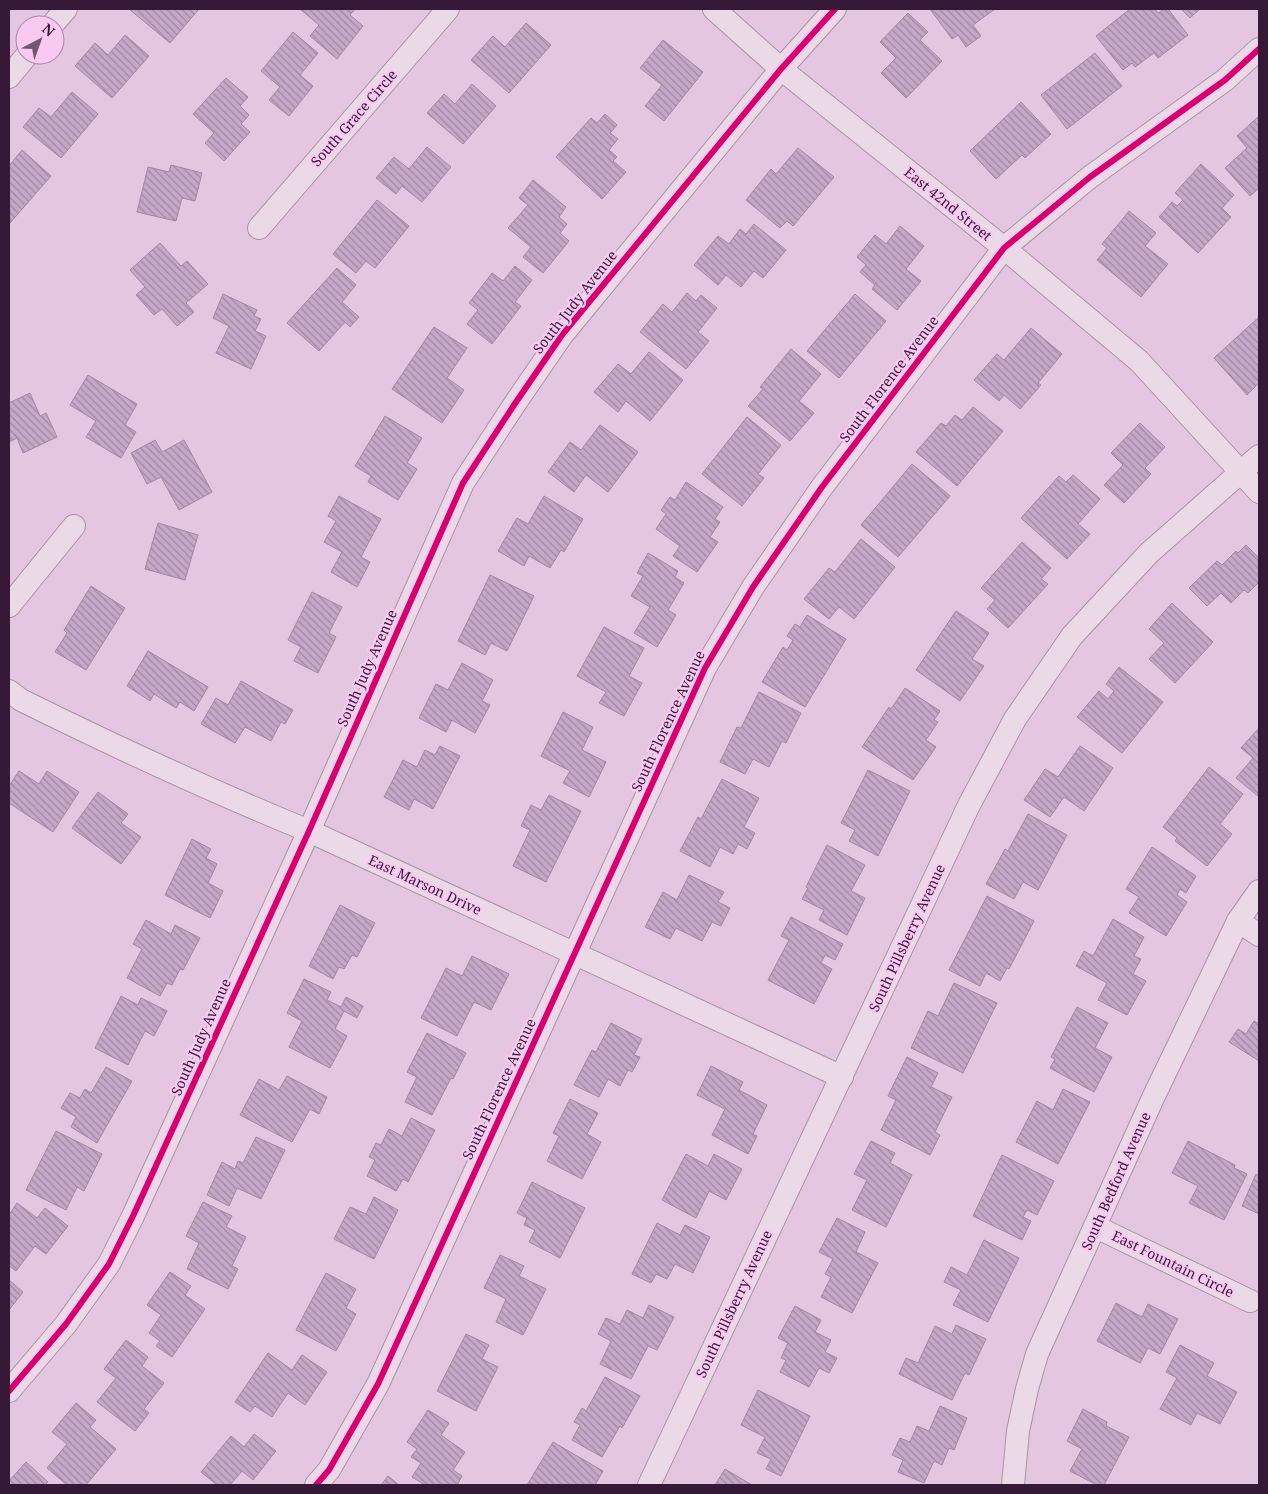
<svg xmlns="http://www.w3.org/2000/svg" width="1268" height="1494" viewBox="0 0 1268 1494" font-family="'Noto Serif',serif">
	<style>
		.building { fill: url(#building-back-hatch); stroke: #a286a2 }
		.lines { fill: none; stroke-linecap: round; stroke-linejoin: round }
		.street-casing { stroke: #a991a7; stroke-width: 24 }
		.street { stroke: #ecd9e8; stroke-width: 22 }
		.cycleway-casing { stroke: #f9caf1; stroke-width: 9 }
		.cycleway { stroke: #d6006c; stroke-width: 6 }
		.labels { text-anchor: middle; stroke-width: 4.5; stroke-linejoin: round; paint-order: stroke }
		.street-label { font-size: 14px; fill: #351937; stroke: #f9caf1 }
	</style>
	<defs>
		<pattern id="building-back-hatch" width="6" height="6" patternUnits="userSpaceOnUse" patternTransform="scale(1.25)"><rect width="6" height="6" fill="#c6a7c7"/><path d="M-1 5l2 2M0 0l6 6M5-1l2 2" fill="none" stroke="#a287a2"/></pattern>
	</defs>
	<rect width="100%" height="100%" fill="#e5c6e0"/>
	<g class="building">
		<path d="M129,9H199L170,43Z"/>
		<path d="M300,9H355L350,15L363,26L337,59L310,36L319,25Z"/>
		<path d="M930,9H995L973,25L981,36L966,47L958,35L952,39Z"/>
		<path d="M1130,9H1155L1158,13L1164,9H1168L1188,35L1158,58L1154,53L1135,67L1132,63L1123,70L1096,36Z"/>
		<path d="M1181,9H1200L1190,18Z"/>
		<path d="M908,13L928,32L920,40L942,61L906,98L881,73L896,58L880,42Z"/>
		<path d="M526,23L551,45L509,93L471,60L493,36L505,47Z"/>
		<path d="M293,32L318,53L300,75L313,86L289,116L269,100L280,87L261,71Z"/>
		<path d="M125,35L149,56L112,98L75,66L95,43L108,55Z"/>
		<path d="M663,40L703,72L664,121L645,106L662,85L640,68Z"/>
		<path d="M1095,53L1122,86L1067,129L1041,95Z"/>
		<path d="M226,78L248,97L240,106L249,115L241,124L250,132L224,161L205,143L214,133L193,114Z"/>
		<path d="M472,84L496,106L463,144L427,113L444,94L455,104Z"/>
		<path d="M72,92L98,114L61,158L23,127L39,108L51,117Z"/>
		<path d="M1021,102L1051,134L1025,158L1022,155L996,179L970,151Z"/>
		<path d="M605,114L617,125L610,133L618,139L609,150L617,157L613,161L626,172L602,199L556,157L591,118L597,123Z"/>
		<path d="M1259,116V188L1250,196L1225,168L1247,148L1237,136Z"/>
		<path d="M427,147L451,167L422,202L402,186L396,194L376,178L394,157L409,169Z"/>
		<path d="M798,148L834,177L793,226L787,221L780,228L746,200L771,169L776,174Z"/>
		<path d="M22,150L51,176L10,223L9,166Z"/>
		<path d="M1201,164L1234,195L1222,208L1231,217L1198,253L1159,217L1172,202L1177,206L1183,200L1175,193Z"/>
		<path d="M171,165L202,173L195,201L182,198L176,221L137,212L148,167L169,172Z"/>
		<path d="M533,180L566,207L559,217L567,224L560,233L569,241L543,273L523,257L531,247L508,228L528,205L519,198Z"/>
		<path d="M377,200L409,226L375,268L366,261L356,273L333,254Z"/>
		<path d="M1129,211L1156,233L1145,246L1168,264L1141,297L1097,260L1107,248L1102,244Z"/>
		<path d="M754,224L786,250L763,278L754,271L741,287L726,275L718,285L694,265L718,236L729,244L740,229L746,234Z"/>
		<path d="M900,226L924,246L906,269L921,281L897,310L872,289L875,285L860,272L866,265L857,257L875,235L886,244Z"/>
		<path d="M160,243L181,266L187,261L208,284L186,303L194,312L177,326L162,309L154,315L136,295L145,287L130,270Z"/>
		<path d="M515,266L532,280L515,302L521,306L492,344L467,324L478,310L469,303L492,273L503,281Z"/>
		<path d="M337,268L356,285L342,302L359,317L350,327L345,322L319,351L287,323Z"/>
		<path d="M687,293L696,301L701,295L717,308L698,332L709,341L686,369L640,332L663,304L672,312Z"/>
		<path d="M223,294L257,310L254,316L261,319L255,331L266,336L251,369L216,353L229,326L213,318Z"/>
		<path d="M855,294L886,321L839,378L807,351Z"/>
		<path d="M1259,317V366L1258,367L1259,369V383L1247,395L1214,358Z"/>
		<path d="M434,327L467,348L447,378L464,390L442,423L392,389Z"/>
		<path d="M1031,328L1062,354L1038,383L1041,385L1020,409L1004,395L999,401L974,380L997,354L1004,360Z"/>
		<path d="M791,349L821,374L799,401L814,413L790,441L748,406L763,389L760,387Z"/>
		<path d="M649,352L683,380L650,421L626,401L618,412L594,392L618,364L631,374Z"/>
		<path d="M88,375L137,404L125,425L136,432L121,458L86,437L96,421L70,405Z"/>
		<path d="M30,393L40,416L46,413L57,437L23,453L17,438L9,442V403Z"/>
		<path d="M973,407L1003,431L957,486L916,452L941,423L946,426L955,415L962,420Z"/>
		<path d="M385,416L422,438L407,463L417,469L398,500L368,482L371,476L355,466Z"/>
		<path d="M747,417L781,445L758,474L764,478L742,506L702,474Z"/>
		<path d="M1140,423L1165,447L1145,468L1151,474L1124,503L1104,485L1123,465L1111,453Z"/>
		<path d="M600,425L638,452L608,492L586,475L574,492L548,472L570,442L581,450Z"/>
		<path d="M155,440L162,452L184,440L212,492L179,510L161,477L147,484L131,453Z"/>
		<path d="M912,464L950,496L898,557L861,525Z"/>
		<path d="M1073,475L1100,499L1078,524L1090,534L1067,559L1021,518L1059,476L1066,482Z"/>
		<path d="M686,482L723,507L715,519L720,522L710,537L718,542L697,572L673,556L680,546L656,529L666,514L661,510L670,497L675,500Z"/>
		<path d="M339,496L381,519L361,557L370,562L357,587L331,572L342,552L324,542L336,521L328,516Z"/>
		<path d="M544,496L583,519L564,552L561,550L550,568L529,556L524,566L498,551L517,518L528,524Z"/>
		<path d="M158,523L198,535L185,580L145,569Z"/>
		<path d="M861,539L895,567L854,619L839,607L829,619L804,599L829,568L835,572Z"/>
		<path d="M1022,542L1051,568L1041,579L1048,584L1008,628L987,609L995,600L981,588Z"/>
		<path d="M1246,545L1259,558V582L1248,593L1244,590L1231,603L1221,593L1207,606L1189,588L1217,561L1222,565L1236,551L1238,553Z"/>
		<path d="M648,553L678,571L675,577L684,583L668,610L676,615L657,647L634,633L650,607L631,596L643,576L637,573Z"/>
		<path d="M490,575L534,596L507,651L491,643L485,655L458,641Z"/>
		<path d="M91,586L125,608L86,670L55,652L67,633L64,630Z"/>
		<path d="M312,592L342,607L329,633L336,637L318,673L294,661L301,647L288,640Z"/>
		<path d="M1172,603L1213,642L1175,683L1149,659L1164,643L1149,629Z"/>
		<path d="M956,611L989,633L972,659L984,666L960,701L916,670Z"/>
		<path d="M807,615L846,639L805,707L762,682L783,647L787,650L793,640L787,636L795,624L800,627Z"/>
		<path d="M604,627L644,648L629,676L642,683L624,716L599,703L606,692L577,676Z"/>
		<path d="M148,651L208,687L194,711L180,702L176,708L154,694L150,701L127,686Z"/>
		<path d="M462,663L493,680L482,701L490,705L475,733L452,720L446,732L419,718L436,684L448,690Z"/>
		<path d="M1119,667L1163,702L1122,753L1077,717L1099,691L1108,699L1114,691L1106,684Z"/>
		<path d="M241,681L293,710L285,724L281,722L271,741L245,727L235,743L201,724L216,698L228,705Z"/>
		<path d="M905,688L940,711L934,720L938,722L926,740L936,747L913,780L862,747L889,707L891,709Z"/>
		<path d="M759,692L801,713L786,743L782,741L769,767L753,759L745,774L720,762L737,727L741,728Z"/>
		<path d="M563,712L593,727L582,750L606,762L589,797L563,783L570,771L541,756Z"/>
		<path d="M1259,728V795L1258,796L1236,778L1253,758L1241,748Z"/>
		<path d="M440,746L460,756L433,809L414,799L409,810L384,797L403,760L417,767L425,750L435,755Z"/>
		<path d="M1080,746L1113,768L1084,811L1064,797L1050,817L1024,800L1045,769L1058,777Z"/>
		<path d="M1209,767L1243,794L1220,824L1232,834L1207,866L1175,841L1177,838L1163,827Z"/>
		<path d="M868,770L910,791L878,856L849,841L855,830L841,823Z"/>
		<path d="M19,771L39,784L47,771L79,792L53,832L9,803V786Z"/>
		<path d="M722,779L759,798L744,827L755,833L747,849L738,844L733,854L720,847L710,867L680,851L698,817L701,819Z"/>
		<path d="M98,792L128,814L121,823L141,837L121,864L72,828Z"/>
		<path d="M549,795L581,811L546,882L513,866L530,830L521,826L531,805L541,810Z"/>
		<path d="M1028,814L1067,835L1038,890L1023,882L1014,899L986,884L1005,849L1008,851Z"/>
		<path d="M192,839L211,849L206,858L217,864L208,883L223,891L210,918L165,895Z"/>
		<path d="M827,845L865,865L851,891L865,898L847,935L819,920L824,910L802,899L808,888L806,887Z"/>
		<path d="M1152,847L1196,876L1186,893L1180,889L1177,895L1187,902L1166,936L1129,913L1139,897L1126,889Z"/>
		<path d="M689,875L724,892L718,902L730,908L721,926L712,922L702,941L676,928L670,939L645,927L663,892L677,900Z"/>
		<path d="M987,896L1034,921L1009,969L1007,968L1000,981L986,973L980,986L949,970Z"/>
		<path d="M340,905L375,923L357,957L352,955L344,969L339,967L333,979L309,966Z"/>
		<path d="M791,917L843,944L835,960L825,955L821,963L832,969L814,1004L768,980L789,940L781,936Z"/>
		<path d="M1113,919L1144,937L1134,956L1141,959L1133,974L1146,981L1127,1015L1098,1000L1107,983L1076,966L1084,951L1093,956Z"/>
		<path d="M146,920L171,934L175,925L200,938L183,970L180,969L172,985L167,983L160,996L127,978L142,949L133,944Z"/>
		<path d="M472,956L509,974L491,1010L474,1002L457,1036L421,1018L446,968L462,976Z"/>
		<path d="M304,979L331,992L327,1000L341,1007L346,997L363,1006L357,1018L344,1011L335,1029L347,1036L330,1068L289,1047L302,1021L287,1013Z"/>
		<path d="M954,983L997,1003L963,1073L911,1048L928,1011L938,1016Z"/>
		<path d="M121,996L138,1005L141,998L167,1011L154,1036L145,1031L128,1065L95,1048Z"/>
		<path d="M1077,1007L1108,1023L1095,1048L1112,1057L1094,1092L1050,1068L1055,1059L1051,1057Z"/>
		<path d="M1254,1021L1259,1024V1061L1229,1042L1238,1029L1246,1034Z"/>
		<path d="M611,1023L642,1039L634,1055L640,1057L632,1072L628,1070L620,1086L608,1079L599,1097L574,1085L592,1050L596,1052Z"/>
		<path d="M427,1033L466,1053L453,1079L451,1078L432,1115L405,1102L417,1077L407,1072Z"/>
		<path d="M907,1057L938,1073L931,1087L952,1097L935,1132L940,1135L930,1155L881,1130L896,1100L888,1096Z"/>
		<path d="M711,1066L743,1082L739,1090L767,1105L753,1134L757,1136L748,1154L712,1135L725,1109L697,1095Z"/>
		<path d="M106,1067L132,1081L97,1143L71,1127L76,1117L61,1108L70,1093L80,1098L85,1089L91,1093Z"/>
		<path d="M287,1076L327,1097L319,1114L310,1109L292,1142L240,1115L259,1079L279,1090Z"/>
		<path d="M1063,1089L1090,1102L1058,1164L1016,1142L1037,1101L1053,1110Z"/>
		<path d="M570,1099L598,1113L587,1134L601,1142L582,1179L547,1161L559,1136L553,1133Z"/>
		<path d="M411,1118L435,1130L408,1182L403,1179L396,1191L367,1176L375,1160L369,1157L376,1143L381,1145L389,1129L402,1136Z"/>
		<path d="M56,1131L102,1154L84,1191L77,1187L66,1210L26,1190Z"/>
		<path d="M256,1137L285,1150L261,1199L237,1188L229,1206L207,1195L222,1162L235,1169L238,1161L243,1163Z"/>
		<path d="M871,1141L895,1153L890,1163L912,1175L886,1227L852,1210L867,1180L854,1174Z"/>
		<path d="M1188,1141L1235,1165L1234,1168L1247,1174L1224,1220L1189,1203L1198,1186L1172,1173Z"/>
		<path d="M686,1154L708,1166L714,1154L742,1169L726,1200L709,1191L696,1218L662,1200Z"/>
		<path d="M1002,1155L1054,1181L1037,1215L1027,1210L1023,1217L1031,1221L1022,1240L973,1216Z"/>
		<path d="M1256,1174L1259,1176V1214L1242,1206Z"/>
		<path d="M532,1182L585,1208L560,1258L529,1242L535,1230L524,1225L527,1218L517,1213Z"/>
		<path d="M374,1197L398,1210L374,1259L334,1239L350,1207L366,1214Z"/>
		<path d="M203,1202L232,1216L226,1227L246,1237L232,1266L238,1269L228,1289L187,1269L199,1243L186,1236Z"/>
		<path d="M17,1203L37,1218L45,1208L68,1226L46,1254L35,1246L16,1271L9,1266V1215Z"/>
		<path d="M837,1218L865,1232L856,1252L878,1263L852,1313L821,1297L831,1277L825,1274L833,1259L819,1252Z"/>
		<path d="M657,1223L680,1235L685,1225L710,1237L693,1273L675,1264L667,1279L656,1274L651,1283L632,1274Z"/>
		<path d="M984,1240L1019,1258L988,1322L953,1305L961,1290L944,1282L951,1267L967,1275Z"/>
		<path d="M500,1255L524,1266L519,1276L546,1289L523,1335L496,1322L506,1299L484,1288Z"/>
		<path d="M170,1272L191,1286L185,1295L205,1309L172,1357L156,1346L160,1341L149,1333L161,1315L147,1305Z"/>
		<path d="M326,1273L356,1289L346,1308L356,1314L336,1351L296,1330Z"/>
		<path d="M9,1280L23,1292L9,1310Z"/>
		<path d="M1116,1303L1142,1317L1148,1304L1178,1319L1160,1354L1148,1348L1140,1363L1097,1341Z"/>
		<path d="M649,1305L674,1317L657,1350L648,1346L631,1379L600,1364L611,1341L598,1334L606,1318L620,1324L627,1310L643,1318Z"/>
		<path d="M795,1306L821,1320L815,1332L831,1340L825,1352L837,1358L829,1373L819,1368L809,1387L780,1372L786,1360L781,1358L788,1343L778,1338Z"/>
		<path d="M956,1325L986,1339L969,1375L965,1373L952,1400L899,1374L906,1358L918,1363L935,1326L952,1334Z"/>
		<path d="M466,1334L489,1345L482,1359L498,1367L476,1411L437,1391Z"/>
		<path d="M126,1340L148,1357L142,1366L164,1383L144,1409L149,1413L135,1431L97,1402L116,1378L104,1369Z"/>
		<path d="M1180,1345L1214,1363L1207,1376L1237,1392L1220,1424L1197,1413L1191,1425L1160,1409L1177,1378L1166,1372Z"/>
		<path d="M268,1353L292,1370L302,1355L327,1372L305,1405L288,1393L272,1417L255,1406L250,1412L235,1402Z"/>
		<path d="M605,1377L640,1396L622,1428L620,1426L602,1457L572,1440L580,1425L574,1422L582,1408L586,1411Z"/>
		<path d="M758,1390L810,1416L781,1476L766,1469L771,1459L757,1453L765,1437L741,1425Z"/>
		<path d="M76,1403L96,1420L90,1427L116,1449L86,1485H67L47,1468L67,1444L52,1432Z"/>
		<path d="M940,1406L967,1418L954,1450L949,1448L942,1465L934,1461L924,1483L898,1472L903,1460L892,1455L900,1438L910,1442L917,1426L929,1431Z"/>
		<path d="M1083,1409L1107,1422L1106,1426L1129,1437L1104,1485H1097L1070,1471L1082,1449L1067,1441Z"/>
		<path d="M428,1410L449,1423L441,1435L465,1452L453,1470L462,1476L457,1485H425L412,1477L421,1463L411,1457L417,1449L407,1442Z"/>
		<path d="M254,1434L276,1451L253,1480L242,1471L230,1485H217L201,1472L231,1436L244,1447Z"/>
		<path d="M553,1442L603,1471L595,1485H527Z"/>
		<path d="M26,1462L48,1482L45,1485H9V1481Z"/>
		<path d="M725,1469L752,1485H715Z"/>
		<path d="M388,1476L399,1485H381Z"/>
	</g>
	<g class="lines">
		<g class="street-casing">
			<g id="street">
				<path d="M714,9L781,69L1004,248L1139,361L1259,492"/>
				<path d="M52,25L66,9"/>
				<path d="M9,77L27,55"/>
				<path d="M259,228L448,9"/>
				<path d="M9,606L74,526"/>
				<path d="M9,691L21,700C116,747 211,791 309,831L842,1077"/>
				<path d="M1238,921L1259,935"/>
				<path d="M1096,1227L1250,1301"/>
				<path d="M9,1391L66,1324L109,1264L133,1216L309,831L463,483L514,405L562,335L781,69L835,9"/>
				<path d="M316,1485L329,1470L378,1384L705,668L753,587L822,487L1004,248L1090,177L1225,80L1259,49"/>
				<path d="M649,1485L969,805L1015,719L1072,636L1149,553L1259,456"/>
				<path d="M1013,1485L1018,1431L1027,1389L1037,1354L1153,1098L1238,921L1259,891"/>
			</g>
		</g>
		<use href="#street" class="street"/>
		<g class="cycleway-casing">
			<g id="cycleway">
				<path d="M9,1391L66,1324L109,1264L133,1216L309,831L463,483L514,405L562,335L781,69L835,9"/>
				<path d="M316,1485L329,1470L378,1384L705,668L753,587L822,487L1004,248L1090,177L1225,80L1259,49"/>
			</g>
		</g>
		<use href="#cycleway" class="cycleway"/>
	</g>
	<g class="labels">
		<g class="street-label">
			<text transform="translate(354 118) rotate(-49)" y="5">South Grace Circle</text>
			<text transform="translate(948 204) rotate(39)" y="5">East 42nd Street</text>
			<text transform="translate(575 302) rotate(-52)" y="5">South Judy Avenue</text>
			<text transform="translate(889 379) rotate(-53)" y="5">South Florence Avenue</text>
			<text transform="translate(367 668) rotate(-66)" y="5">South Judy Avenue</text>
			<text transform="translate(668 721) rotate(-65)" y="5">South Florence Avenue</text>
			<text transform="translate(425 885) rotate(25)" y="5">East Marson Drive</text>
			<text transform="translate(907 938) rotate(-65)" y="5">South Pillsberry Avenue</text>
			<text transform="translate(201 1037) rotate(-66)" y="5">South Judy Avenue</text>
			<text transform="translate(499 1089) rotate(-65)" y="5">South Florence Avenue</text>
			<text transform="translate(1116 1181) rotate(-66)" y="5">South Bedford Avenue</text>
			<text transform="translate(1173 1264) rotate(26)" y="5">East Fountain Circle</text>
			<text transform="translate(734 1304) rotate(-65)" y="5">South Pillsberry Avenue</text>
		</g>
	</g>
	<rect width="1268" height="1494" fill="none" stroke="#351937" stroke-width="20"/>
	<g transform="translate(40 40) rotate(41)"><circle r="24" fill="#f9caf1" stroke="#ab83a7"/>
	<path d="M0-4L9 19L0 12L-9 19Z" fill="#735672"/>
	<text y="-8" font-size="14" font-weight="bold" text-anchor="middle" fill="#351937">N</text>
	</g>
</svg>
